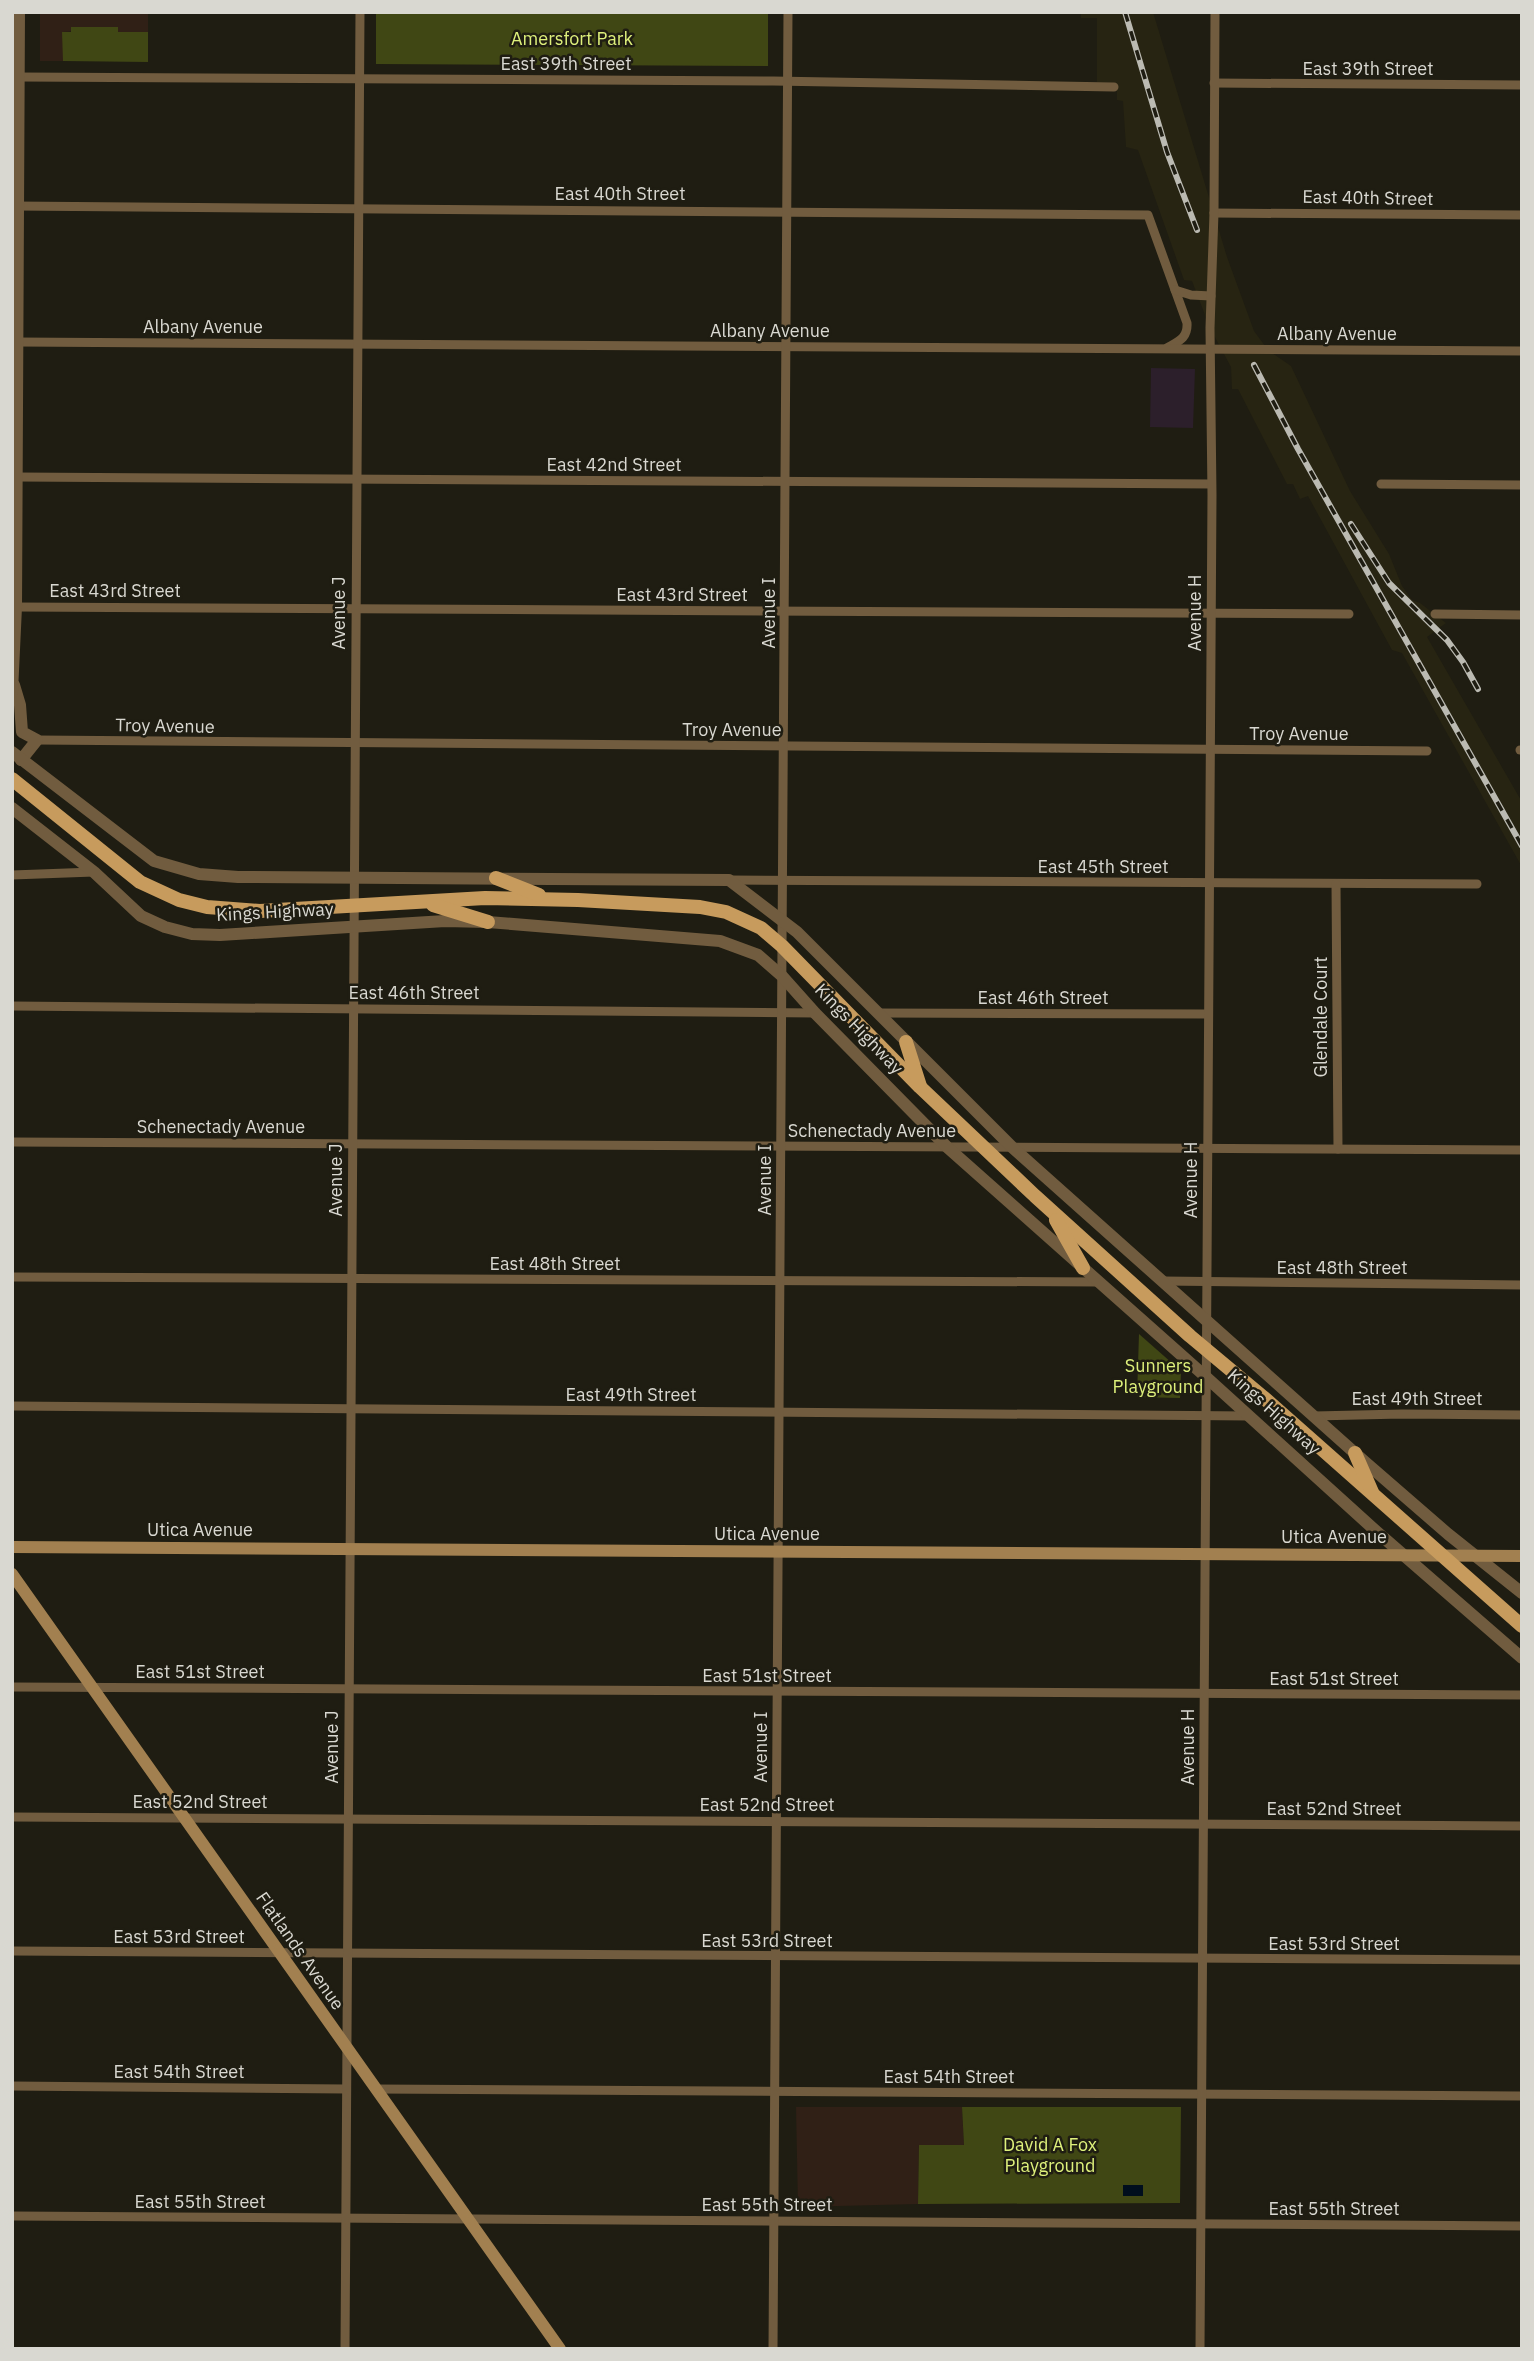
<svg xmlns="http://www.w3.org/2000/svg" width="1534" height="2361" viewBox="0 0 1534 2361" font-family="'IBM Plex Sans',sans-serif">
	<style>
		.commercial { fill: #2c1f2b }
		.built { fill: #272412 }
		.education { fill: #302016 }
		.green { fill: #404714 }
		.water { fill: #000e1d }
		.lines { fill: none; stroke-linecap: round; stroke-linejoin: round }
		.minor { stroke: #715c3f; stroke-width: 9 }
		.tertiary { stroke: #715c3f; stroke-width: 12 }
		.secondary { stroke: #a28050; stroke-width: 12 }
		.primary { stroke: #c79b5d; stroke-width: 14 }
		.rail-casing { stroke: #bbbab2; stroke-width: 6 }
		.rail { stroke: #1f1d12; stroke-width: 3.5; stroke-dasharray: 10; stroke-linecap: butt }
		.labels { text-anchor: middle; stroke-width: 5; stroke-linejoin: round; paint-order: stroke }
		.park-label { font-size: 18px; fill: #def07b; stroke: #1f1d12 }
		.street-label { font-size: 18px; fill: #d9d8d1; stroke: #1f1d12 }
	</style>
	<rect width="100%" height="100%" fill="#1f1d12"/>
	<path class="commercial" d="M1151,368L1195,369L1193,428L1150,427Z"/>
	<path class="built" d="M1081,12H1153L1227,257L1254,331L1268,350L1291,366L1350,491L1389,554L1402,586L1412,600L1420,603L1446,623L1427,637L1522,802V867L1402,653L1392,650L1308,496L1300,499L1293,484H1287L1238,389H1232L1231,367L1210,328L1192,281L1184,280L1138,150L1126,147L1123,101L1117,100V83L1097,82V18H1081Z"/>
	<g class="education">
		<path d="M40,12H148V32H118V28L63,32V61H40Z"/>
		<path d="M796,2107H962L964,2145L919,2146L918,2204L798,2207Z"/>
	</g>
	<g class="green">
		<path d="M376,12H768V66L376,64Z"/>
		<path d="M71,27H118V32H148V62L63,61L62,32H71Z"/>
		<path d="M1139,1334L1181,1371L1180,1398L1137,1397Z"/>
		<path d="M962,2107H1181L1180,2203L918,2204L919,2145H964Z"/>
	</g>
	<rect class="water" x="1123" y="2185" width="20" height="11"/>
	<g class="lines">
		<g class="minor">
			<path d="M19,77L773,81L1114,87"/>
			<path d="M1214,83L1522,85"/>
			<path d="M14,206L1148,215L1187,323C1188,338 1179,341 1167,348"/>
			<path d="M1214,213L1522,215"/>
			<path d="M1175,290L1191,295L1211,296"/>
			<path d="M17,342L1522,351"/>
			<path d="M17,477L1211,484"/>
			<path d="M1381,484L1522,485"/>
			<path d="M16,607L1349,614"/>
			<path d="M1435,614L1522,615"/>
			<path d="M37,740L1427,751"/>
			<path d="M1520,750H1522"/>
			<path d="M12,875L94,872"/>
			<path d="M730,880L1477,884"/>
			<path d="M1336,884L1338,1149"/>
			<path d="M12,1006L815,1013"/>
			<path d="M877,1013L1208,1014"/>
			<path d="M12,1142L1522,1150"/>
			<path d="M12,1277L1098,1282"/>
			<path d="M1163,1281L1522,1285"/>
			<path d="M12,1406L1249,1416"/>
			<path d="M1314,1416L1402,1414L1522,1415"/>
			<path d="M12,1687L1522,1695"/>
			<path d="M12,1817L1522,1826"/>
			<path d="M12,1951L1522,1960"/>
			<path d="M12,2086L346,2089"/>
			<path d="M375,2089L1522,2096"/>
			<path d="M12,2216L1522,2226"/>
			<path d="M345,2349L360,12"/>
			<path d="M773,2349L788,12"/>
			<path d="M1200,2349L1212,495L1210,328L1214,213L1215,12"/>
		</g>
		<g class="tertiary">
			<path d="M14,685L20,705L22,732L37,740L21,760"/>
			<path d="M12,692L16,607L19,12"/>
			<path d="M12,752L154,861L199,874L238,877L729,880L797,932L1013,1148L1365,1462L1448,1534L1522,1593"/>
			<path d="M12,808L94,872L141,916L165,927L192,934L220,935L445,921L488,922L720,941L758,955L782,976L815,1013L947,1147L1206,1377L1377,1532L1522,1658"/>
		</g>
		<g class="secondary">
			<path d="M12,1547L1522,1556"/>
			<path d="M12,1574L560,2349"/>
		</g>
		<g class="primary">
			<path d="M12,779L140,882L179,900L207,907L260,911L485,898L578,900L700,907L726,912L761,928L782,946L920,1087L1035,1196L1190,1336L1263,1397L1522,1626"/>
			<path d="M496,878L539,895"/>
			<path d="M433,905L488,922"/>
			<path d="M906,1042L920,1086"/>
			<path d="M1056,1220L1083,1268"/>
			<path d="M1355,1453L1372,1492"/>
		</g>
		<g class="rail-casing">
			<g id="rail">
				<path d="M1125,12L1167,152L1197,230"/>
				<path d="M1254,365L1298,449L1522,846"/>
				<path d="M1351,524L1389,583L1447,640L1463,662L1478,689"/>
			</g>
		</g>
		<use href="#rail" class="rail"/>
	</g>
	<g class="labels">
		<g class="park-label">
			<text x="572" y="45">Amersfort Park</text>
			<text x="1158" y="1372">Sunners<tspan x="1158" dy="21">Playground</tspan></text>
			<text x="1050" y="2151">David A Fox<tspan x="1050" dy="21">Playground</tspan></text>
		</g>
		<g class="street-label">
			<text x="566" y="70">East 39th Street</text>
			<text x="1368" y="75">East 39th Street</text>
			<text x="620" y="200">East 40th Street</text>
			<text transform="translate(1368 198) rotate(1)" y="6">East 40th Street</text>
			<text x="203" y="333">Albany Avenue</text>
			<text x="770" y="337">Albany Avenue</text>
			<text x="1337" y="340">Albany Avenue</text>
			<text x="614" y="471">East 42nd Street</text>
			<text x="115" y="597">East 43rd Street</text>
			<text x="682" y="601">East 43rd Street</text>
			<text transform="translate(339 613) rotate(-90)" y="6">Avenue J</text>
			<text transform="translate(769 613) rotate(-90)" y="6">Avenue I</text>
			<text transform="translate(1195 613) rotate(-90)" y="6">Avenue H</text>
			<text transform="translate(165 726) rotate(1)" y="6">Troy Avenue</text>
			<text x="732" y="736">Troy Avenue</text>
			<text x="1299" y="740">Troy Avenue</text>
			<text x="1103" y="873">East 45th Street</text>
			<text transform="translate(275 912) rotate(-3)" y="6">Kings Highway</text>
			<text x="414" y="999">East 46th Street</text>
			<text x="1043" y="1004">East 46th Street</text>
			<text transform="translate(1321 1017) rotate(-90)" y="6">Glendale Court</text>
			<text transform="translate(859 1029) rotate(46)" y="6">Kings Highway</text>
			<text x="221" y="1133">Schenectady Avenue</text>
			<text x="872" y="1137">Schenectady Avenue</text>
			<text transform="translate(336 1180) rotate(-90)" y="6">Avenue J</text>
			<text transform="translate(765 1180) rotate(-90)" y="6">Avenue I</text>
			<text transform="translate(1191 1180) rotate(-90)" y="6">Avenue H</text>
			<text x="555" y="1270">East 48th Street</text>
			<text x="1342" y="1274">East 48th Street</text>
			<text x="631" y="1401">East 49th Street</text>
			<text x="1417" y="1405">East 49th Street</text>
			<text transform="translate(1274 1412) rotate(42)" y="6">Kings Highway</text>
			<text x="200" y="1536">Utica Avenue</text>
			<text x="767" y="1540">Utica Avenue</text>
			<text x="1334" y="1543">Utica Avenue</text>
			<text x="200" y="1678">East 51st Street</text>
			<text x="767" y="1682">East 51st Street</text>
			<text x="1334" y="1685">East 51st Street</text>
			<text transform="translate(332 1747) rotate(-90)" y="6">Avenue J</text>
			<text transform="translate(761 1747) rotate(-90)" y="6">Avenue I</text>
			<text transform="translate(1188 1747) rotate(-90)" y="6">Avenue H</text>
			<text x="200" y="1808">East 52nd Street</text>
			<text x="767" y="1811">East 52nd Street</text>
			<text x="1334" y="1815">East 52nd Street</text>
			<text x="179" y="1943">East 53rd Street</text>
			<text x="767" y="1947">East 53rd Street</text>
			<text x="1334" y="1950">East 53rd Street</text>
			<text transform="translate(300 1951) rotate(55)" y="6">Flatlands Avenue</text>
			<text x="179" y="2078">East 54th Street</text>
			<text x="949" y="2083">East 54th Street</text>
			<text x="200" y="2208">East 55th Street</text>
			<text x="767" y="2211">East 55th Street</text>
			<text x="1334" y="2215">East 55th Street</text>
		</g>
	</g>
	<rect width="1534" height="2361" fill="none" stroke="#d9d8d1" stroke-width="28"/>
</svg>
